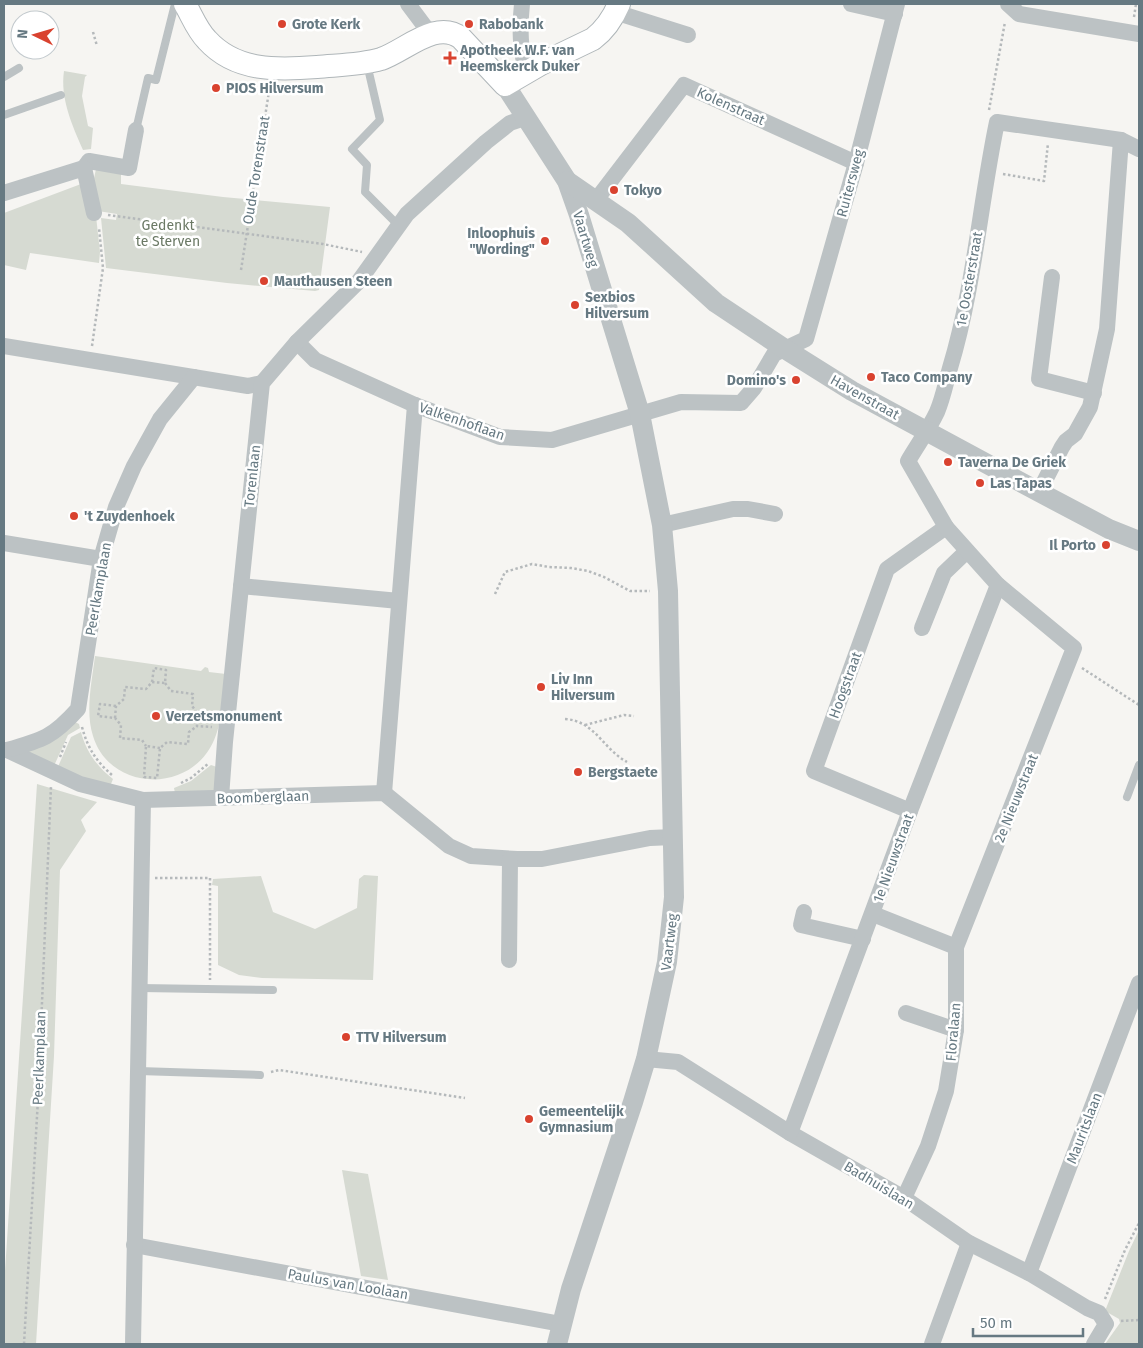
<svg xmlns="http://www.w3.org/2000/svg" width="1143" height="1348" viewBox="0 0 1143 1348" font-family="'Fira Sans',sans-serif">
	<style>
		.green { fill: #d6dad2 }
		.lines { fill: none; stroke-linecap: round; stroke-linejoin: round }
		.secondary-casing { stroke: #afb6b9; stroke-width: 24 }
		.path { stroke: #b5b9bb; stroke-width: 2.5; stroke-dasharray: 2.5 2.5; stroke-linecap: butt }
		.service { stroke: #bcc2c4; stroke-width: 8 }
		.minor { stroke: #bcc2c4; stroke-width: 16 }
		.tertiary { stroke: #bcc2c4; stroke-width: 20 }
		.secondary { stroke: #fff; stroke-width: 22 }
		.poi-dot { fill: #d9422f; stroke: #fff; stroke-width: 2 }
		.labels { text-anchor: middle; stroke-width: 5; stroke-linejoin: round; paint-order: stroke }
		.poi-label { font-size: 14px; font-weight: bold; fill: #667982; stroke: #fff; text-anchor: start }
		.street-label { font-size: 14px; fill: #667982; stroke: #fff }
		.park-label { font-size: 14px; fill: #6b7965; stroke: #fff }
	</style>
	<rect width="100%" height="100%" fill="#f6f5f2"/>
	<g class="green">
		<path d="M64,71L87,75L85,77L82,96L88,126L93,128L91,149L83,150C72,125 60,98 64,71Z"/>
		<path d="M96,169L121,174V184L223,197L330,207L319,290L315,291L227,283L106,268L101,218L116,220L117,214L98,211L93,183Z"/>
		<path d="M81,184L96,216L100,252L99,263L30,253L26,270L4,265V213Z"/>
		<path d="M95,656L201,671L205,667L208,668L209,672L226,674C222,697 223,727 210,748C183,794 109,789 93,736C85,711 92,681 95,656Z"/>
		<path d="M75,722L79,724L80,728L68,735L53,768L24,751Z"/>
		<path d="M81,732C86,751 97,767 113,779L109,789L57,769L71,737Z"/>
		<path d="M211,765L217,767V792L175,793L174,788L191,781Z"/>
		<path d="M37,784L97,802L81,820L86,831L60,870L54,1056L36,1344H4V1286Z"/>
		<path d="M364,875L378,876L373,980L262,978L239,975L218,965V886L212,885L213,879L261,876L273,912L315,929L357,908L359,879Z"/>
		<path d="M342,1170L368,1174L388,1280L361,1276Z"/>
		<path d="M1139,1230V1344H1105L1120,1323L1119,1319L1105,1311L1129,1251Z"/>
	</g>
	<g class="lines">
		<g class="secondary-casing">
			<path id="secondary" d="M185,4C192,16 197,30 207,40C236,72 278,70 317,67C338,65 360,65 381,59C405,51 436,19 461,38L505,85L541,64L593,39C605,30 613,18 619,4"/>
		</g>
		<g class="path">
			<path d="M1134,17L1136,4"/>
			<path d="M93,32L97,46"/>
			<path d="M989,110L1005,22"/>
			<path d="M1003,174L1044,181L1048,143"/>
			<path d="M108,215L323,244L362,252"/>
			<path d="M241,270L270,85"/>
			<path d="M92,346L103,268L99,228"/>
			<path d="M495,594L505,572L532,564L549,567L571,568L588,571L604,577L630,591H650"/>
			<path d="M1082,668L1139,705"/>
			<path d="M165,683L171,691L193,694L192,706L198,714L197,726L212,727"/>
			<path d="M116,706L100,704L98,716L115,718L121,725L120,738L142,740L146,746"/>
			<path d="M198,714L213,715"/>
			<path d="M115,718L116,706L124,699L125,687L146,689L152,682L165,683L166,670L154,668L152,682"/>
			<path d="M565,719C595,721 603,749 627,762"/>
			<path d="M585,725L624,715L634,716"/>
			<path d="M82,727C88,749 96,761 113,776"/>
			<path d="M160,748L146,746L144,777L157,778L160,748L167,742L188,744L189,732L197,726"/>
			<path d="M60,757L66,742"/>
			<path d="M181,783L191,778L209,763"/>
			<path d="M155,878H210V980"/>
			<path d="M271,1072L279,1070L465,1098"/>
			<path d="M539,1108L595,1114"/>
			<path d="M1105,1299L1125,1250L1139,1223"/>
			<path d="M1121,1321L1139,1320"/>
			<path d="M24,1344L38,1099L51,786"/>
		</g>
		<g class="service">
			<path d="M367,64L380,120L352,149L367,165L365,192L399,226"/>
			<path d="M4,77L19,68"/>
			<path d="M4,115L61,95"/>
			<path d="M136,130L148,78L156,80L175,4"/>
			<path d="M1127,797L1139,765"/>
			<path d="M140,988L273,990"/>
			<path d="M139,1071L260,1075"/>
		</g>
		<g class="minor">
			<path d="M408,4L426,28L438,32"/>
			<path d="M522,4C520,22 519,56 528,72"/>
			<path d="M851,4L895,14"/>
			<path d="M1008,4L1019,14L1139,34"/>
			<path d="M615,12L688,35"/>
			<path d="M84,168L89,161L129,168L136,130"/>
			<path d="M4,193L84,168L94,213"/>
			<path d="M596,200L684,85L856,163"/>
			<path d="M1052,277L1039,379L1094,393"/>
			<path d="M297,342L315,360L415,405L500,437L552,440L681,402L741,403L754,388L774,354L806,339L856,163L897,4"/>
			<path d="M4,346L248,386L262,383"/>
			<path d="M1039,492L1062,447L1066,441L1075,434L1090,407L1107,329L1121,140"/>
			<path d="M662,525L733,509H748L775,514"/>
			<path d="M4,543L101,559"/>
			<path d="M241,586L399,601"/>
			<path d="M922,628L944,573L967,551"/>
			<path d="M4,750H7L80,784L143,800L384,793L449,846L471,856L517,859H542L650,838L673,837"/>
			<path d="M7,750C43,740 53,737 78,709L101,559L116,507L134,466L160,419L194,377"/>
			<path d="M384,793L415,405"/>
			<path d="M221,798L225,742L262,383L297,342L359,281L407,214L486,142L510,123L525,118"/>
			<path d="M910,811L814,771L887,569L946,527"/>
			<path d="M804,912L801,925L863,939"/>
			<path d="M873,914L956,947"/>
			<path d="M509,960L510,859"/>
			<path d="M906,1013L956,1030"/>
			<path d="M646,1059L678,1062L790,1133L904,1198L969,1243L1029,1273L1087,1308L1099,1313L1106,1324L1094,1344"/>
			<path d="M790,1133L910,811L998,585"/>
			<path d="M904,1198L928,1146L946,1091L956,1030V947L1074,648L998,585L946,527L908,461C918,444 929,429 937,412C943,398 946,382 950,368C974,289 980,203 997,122L1121,140L1139,149"/>
			<path d="M134,1245L561,1324"/>
			<path d="M1029,1273L1139,983"/>
			<path d="M133,1344L143,800"/>
			<path d="M932,1344L969,1243"/>
		</g>
		<g class="tertiary">
			<path d="M505,85L567,181L579,215L640,414L662,525L668,591L674,897L667,962L646,1059L633,1102L571,1289L557,1344"/>
			<path d="M567,181L628,223L716,303L785,349L852,391L1039,492L1109,529L1139,541"/>
		</g>
		<use href="#secondary" class="secondary"/>
	</g>
	<g class="poi-dot">
		<circle cx="282" cy="24" r="5"/>
		<circle cx="469" cy="24" r="5"/>
		<path d="M447.5 50.5h5v5h5v5h-5v5h-5v-5h-5v-5h5z"/>
		<circle cx="216" cy="88" r="5"/>
		<circle cx="614" cy="190" r="5"/>
		<circle cx="545" cy="241" r="5"/>
		<circle cx="264" cy="281" r="5"/>
		<circle cx="575" cy="305" r="5"/>
		<circle cx="871" cy="377" r="5"/>
		<circle cx="796" cy="380" r="5"/>
		<circle cx="948" cy="462" r="5"/>
		<circle cx="980" cy="483" r="5"/>
		<circle cx="74" cy="516" r="5"/>
		<circle cx="1106" cy="545" r="5"/>
		<circle cx="541" cy="687" r="5"/>
		<circle cx="156" cy="716" r="5"/>
		<circle cx="578" cy="772" r="5"/>
		<circle cx="346" cy="1037" r="5"/>
		<circle cx="529" cy="1119" r="5"/>
	</g>
	<g class="labels">
		<g class="poi-label">
			<text x="292" y="29">Grote Kerk</text>
			<text x="479" y="29">Rabobank</text>
			<text x="460" y="55">Apotheek W.F. van<tspan x="460" dy="16">Heemskerck Duker</tspan></text>
			<text x="226" y="93">PIOS Hilversum</text>
			<text x="624" y="195">Tokyo</text>
			<text x="535" y="238" text-anchor="end">Inloophuis<tspan x="535" dy="16">"Wording"</tspan></text>
			<text x="274" y="286">Mauthausen Steen</text>
			<text x="585" y="302">Sexbios<tspan x="585" dy="16">Hilversum</tspan></text>
			<text x="881" y="382">Taco Company</text>
			<text x="786" y="385" text-anchor="end">Domino's</text>
			<text x="958" y="467">Taverna De Griek</text>
			<text x="990" y="488">Las Tapas</text>
			<text x="84" y="521">'t Zuydenhoek</text>
			<text x="1096" y="550" text-anchor="end">Il Porto</text>
			<text x="551" y="684">Liv Inn<tspan x="551" dy="16">Hilversum</tspan></text>
			<text x="166" y="721">Verzetsmonument</text>
			<text x="588" y="777">Bergstaete</text>
			<text x="356" y="1042">TTV Hilversum</text>
			<text x="539" y="1116">Gemeentelijk<tspan x="539" dy="16">Gymnasium</tspan></text>
		</g>
		<g class="street-label">
			<text transform="translate(731 106) rotate(24)" y="5">Kolenstraat</text>
			<text transform="translate(256 170) rotate(-81)" y="5">Oude Torenstraat</text>
			<text transform="translate(850 183) rotate(-75)" y="5">Ruitersweg</text>
			<text transform="translate(586 239) rotate(73)" y="5">Vaartweg</text>
			<text transform="translate(969 279) rotate(-80)" y="5">1e Oosterstraat</text>
			<text transform="translate(865 397) rotate(29)" y="5">Havenstraat</text>
			<text transform="translate(462 421) rotate(19)" y="5">Valkenhoflaan</text>
			<text transform="translate(252 476) rotate(-84)" y="5">Torenlaan</text>
			<text transform="translate(98 589) rotate(-80)" y="5">Peerlkamplaan</text>
			<text transform="translate(845 685) rotate(-70)" y="5">Hoogstraat</text>
			<text transform="translate(263 797) rotate(-2)" y="5">Boomberglaan</text>
			<text transform="translate(1016 798) rotate(-68)" y="5">2e Nieuwstraat</text>
			<text transform="translate(893 858) rotate(-70)" y="5">1e Nieuwstraat</text>
			<text transform="translate(669 942) rotate(-83)" y="5">Vaartweg</text>
			<text transform="translate(953 1032) rotate(-85)" y="5">Floralaan</text>
			<text transform="translate(39 1058) rotate(-88)" y="5">Peerlkamplaan</text>
			<text transform="translate(1084 1128) rotate(-69)" y="5">Mauritslaan</text>
			<text transform="translate(879 1185) rotate(31)" y="5">Badhuislaan</text>
			<text transform="translate(348 1284) rotate(10)" y="5">Paulus van Loolaan</text>
		</g>
		<g class="park-label">
			<text x="168" y="230">Gedenkt<tspan x="168" dy="16">te Sterven</tspan></text>
		</g>
	</g>
	<rect width="1143" height="1348" fill="none" stroke="#667982" stroke-width="10"/>
	<g transform="translate(35 35) rotate(275)"><circle r="24" fill="#ffffff" stroke="#c2c9cd"/>
	<path d="M0-4L9 19L0 12L-9 19Z" fill="#d9422f"/>
	<text y="-8" font-size="14" font-weight="bold" text-anchor="middle" fill="#667982">N</text>
	</g>
	<path d="M973 1328v8h110v-8" fill="none" stroke="#667982" stroke-width="2.5"/>
	<text x="980" y="1328" font-size="15" fill="#667982" stroke="#ffffff" stroke-width="4" paint-order="stroke">50 m</text>
</svg>
